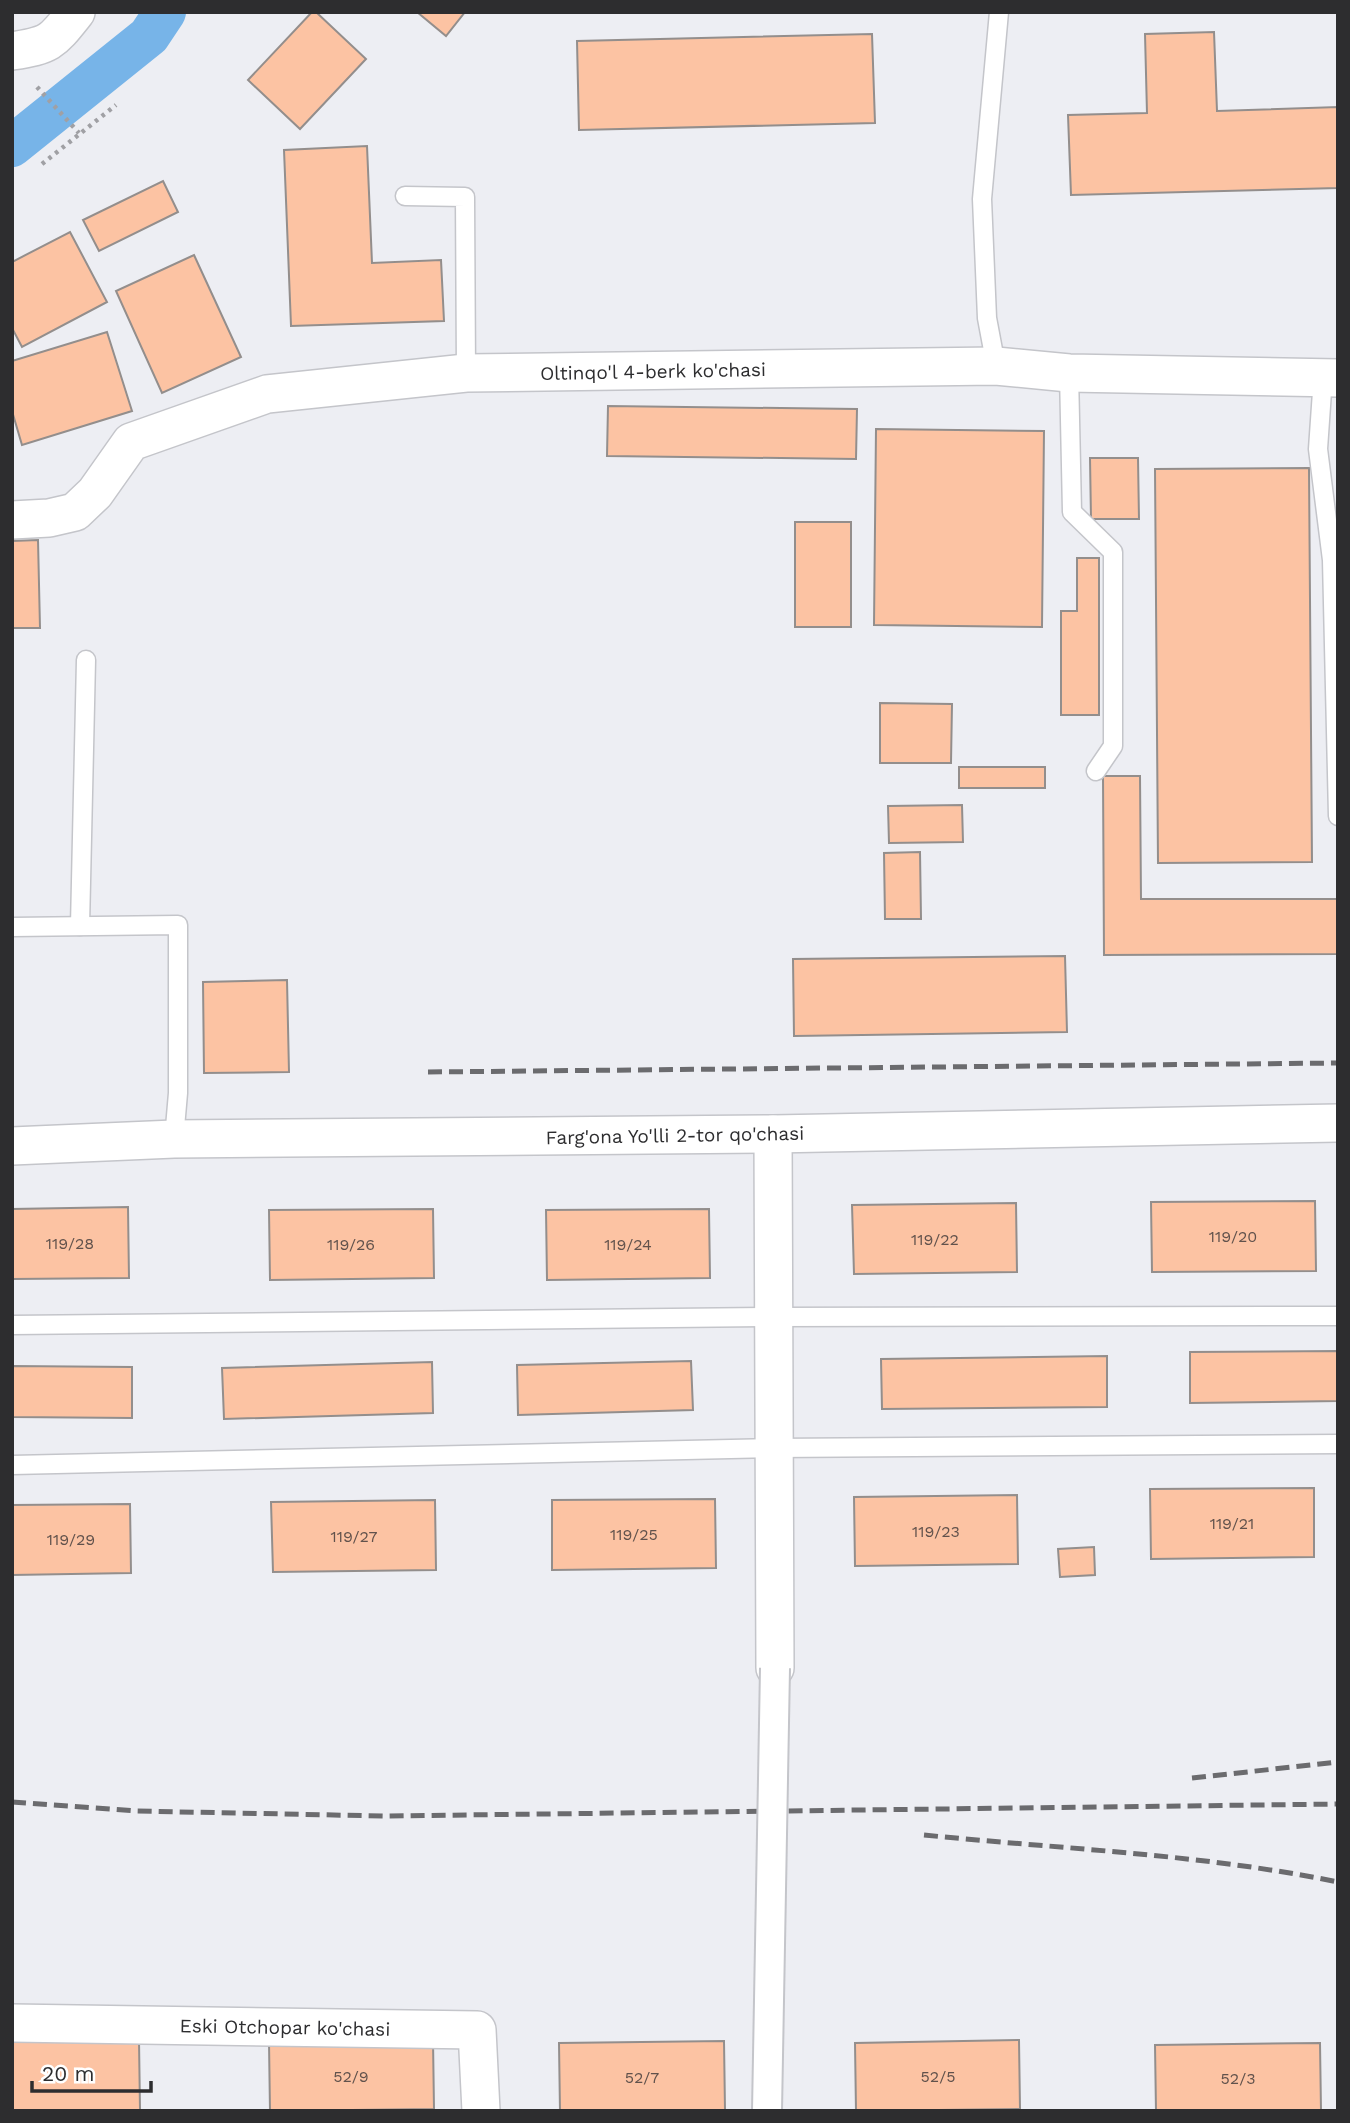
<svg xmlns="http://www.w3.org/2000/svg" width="1350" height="2123" viewBox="0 0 1350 2123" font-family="'Work Sans',sans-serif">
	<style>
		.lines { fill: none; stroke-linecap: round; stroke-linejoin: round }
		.canal { stroke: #77b4e8; stroke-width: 42 }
		.building { fill: #fcc3a3; stroke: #938e8c; stroke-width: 2 }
		.service-casing { stroke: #c4c5ca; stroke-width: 21 }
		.minor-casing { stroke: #c4c5ca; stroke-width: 40 }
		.path { stroke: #a0a0a4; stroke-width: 4.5; stroke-dasharray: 3.5 5; stroke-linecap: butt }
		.service { stroke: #fff; stroke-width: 18 }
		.minor { stroke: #fff; stroke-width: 37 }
		.rail { stroke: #6b6b6e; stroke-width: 5; stroke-dasharray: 14 7; stroke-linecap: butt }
		.pedestrian-bridge-casing { stroke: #c4c5ca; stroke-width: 32; stroke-linecap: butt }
		.pedestrian-bridge { stroke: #fff; stroke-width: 28 }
		.labels { text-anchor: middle; stroke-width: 7; stroke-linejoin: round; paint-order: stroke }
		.number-label { font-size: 16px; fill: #61524c }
		.street-label { font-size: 19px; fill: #2d2d2f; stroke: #fff }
	</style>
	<rect width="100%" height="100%" fill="#edeef3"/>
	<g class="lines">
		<path class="canal" d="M12,146L149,36L165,12"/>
	</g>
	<g class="building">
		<path d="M312,12H316L366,59L300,129L248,80Z"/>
		<path d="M417,12H465L446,36Z"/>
		<path d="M1214,32L1217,111L1338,107V188L1071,195L1068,115L1147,113L1145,34Z"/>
		<path d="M872,34L875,123L579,130L577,41Z"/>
		<path d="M367,146L372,263L441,260L444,321L291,326L284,150Z"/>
		<path d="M163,181L178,212L99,251L83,220Z"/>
		<path d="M70,232L107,302L22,347L12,328V262Z"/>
		<path d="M194,255L241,357L162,393L116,291Z"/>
		<path d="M107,332L132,411L22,445L12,411V361Z"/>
		<path d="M608,406L857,409L856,459L607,456Z"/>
		<path d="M876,429L1044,431L1042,627L874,625Z"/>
		<path d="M1090,458H1138L1139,519H1091Z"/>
		<path d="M1309,468L1312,862L1158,863L1155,469Z"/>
		<rect x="795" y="522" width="56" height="105"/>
		<path d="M38,540L40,628H12V541Z"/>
		<path d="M1077,558H1099V715H1061V611H1077Z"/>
		<path d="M880,703L952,704L951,763H880Z"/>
		<rect x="959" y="767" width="86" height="21"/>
		<path d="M1103,776H1140L1141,899H1338V954L1104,955Z"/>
		<path d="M962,805L963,842L889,843L888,806Z"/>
		<path d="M920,852L921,919H885L884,853Z"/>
		<path d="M1065,956L1067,1032L794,1036L793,959Z"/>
		<path d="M287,980L289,1072L204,1073L203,982Z"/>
		<path d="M1315,1201L1316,1271L1152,1272L1151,1202Z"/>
		<path d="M1016,1203L1017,1272L854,1274L852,1205Z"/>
		<path d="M128,1207L129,1278L12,1279V1209Z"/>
		<path d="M433,1209L434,1278L270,1280L269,1210Z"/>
		<path d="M709,1209L710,1278L547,1280L546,1210Z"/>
		<path d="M1338,1351V1401L1190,1403V1352Z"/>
		<path d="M1107,1356V1407L882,1409L881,1359Z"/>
		<path d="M691,1361L693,1410L518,1415L517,1365Z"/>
		<path d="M432,1362L433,1413L224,1419L222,1368Z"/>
		<path d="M12,1366L132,1367V1418L12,1417Z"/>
		<path d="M1314,1488V1557L1151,1559L1150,1489Z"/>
		<path d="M1017,1495L1018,1564L855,1566L854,1497Z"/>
		<path d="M715,1499L716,1568L552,1570V1500Z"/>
		<path d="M435,1500L436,1570L273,1572L271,1502Z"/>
		<path d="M130,1504L131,1573L12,1575V1505Z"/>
		<path d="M1094,1547L1095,1575L1060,1577L1058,1549Z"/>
		<path d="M139,2040L140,2110L12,2111V2042Z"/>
		<path d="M433,2040L434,2109L270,2111L269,2042Z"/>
		<path d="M1019,2040L1020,2109L856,2111L855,2043Z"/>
		<path d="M724,2041L725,2110L560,2111L559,2043Z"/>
		<path d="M1320,2043L1321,2111H1156L1155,2045Z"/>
	</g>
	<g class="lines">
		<g class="service-casing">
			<g id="service">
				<path d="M405,196L465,197L466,373"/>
				<path d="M996,366L987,318L982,199L999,12"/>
				<path d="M1069,373L1072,512L1113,552V746L1096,771"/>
				<path d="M1323,377L1318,449L1332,560L1338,816"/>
				<path d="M80,926L86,660"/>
				<path d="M12,927L178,925V1093L174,1139"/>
				<path d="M12,1325L773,1317L1338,1316"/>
				<path d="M12,1465L774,1448L1338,1444"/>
			</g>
		</g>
		<g class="minor-casing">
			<g id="minor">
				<path d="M12,51C51,45 52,42 76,12"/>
				<path d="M12,520L49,518L75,512L95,493L131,442L267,394L466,373L996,366L1069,373L1338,378"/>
				<path d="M773,1134L775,1668"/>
				<path d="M12,1146L174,1139L773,1134L1338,1123"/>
				<path d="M12,2023L477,2030L481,2111"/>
			</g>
		</g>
		<g class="path">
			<path d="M37,87L79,133"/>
			<path d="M42,164L116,105"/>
		</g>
		<use href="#service" class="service"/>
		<use href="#minor" class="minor"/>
		<g class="rail">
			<path d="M428,1072L1338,1063"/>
			<path d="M1192,1778L1338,1762"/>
			<path d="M12,1802L136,1811L384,1816L1338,1804"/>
			<path d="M924,1835C1062,1849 1201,1854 1338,1882"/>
		</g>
		<g class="pedestrian-bridge-casing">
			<path id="pedestrian-bridge" d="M767,2111L775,1668"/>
		</g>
		<use href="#pedestrian-bridge" class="pedestrian-bridge"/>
	</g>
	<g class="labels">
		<g class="number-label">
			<text x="1233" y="1242">119/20</text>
			<text x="935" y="1245">119/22</text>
			<text x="70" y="1249">119/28</text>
			<text x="351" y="1250">119/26</text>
			<text x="628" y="1250">119/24</text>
			<text x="1232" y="1529">119/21</text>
			<text x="936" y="1537">119/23</text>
			<text x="634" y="1540">119/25</text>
			<text x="354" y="1542">119/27</text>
			<text x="71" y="1545">119/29</text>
			<text x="351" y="2082">52/9</text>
			<text x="938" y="2082">52/5</text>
			<text x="642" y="2083">52/7</text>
			<text x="1238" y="2084">52/3</text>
		</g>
		<g class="street-label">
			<text transform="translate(653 371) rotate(-1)" y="7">Oltinqo'l 4-berk ko'chasi</text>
			<text transform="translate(675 1135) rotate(-1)" y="7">Farg'ona Yo'lli 2-tor qo'chasi</text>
			<text transform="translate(285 2027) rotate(1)" y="7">Eski Otchopar ko'chasi</text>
		</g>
	</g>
	<rect width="1350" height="2123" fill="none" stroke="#2d2d2f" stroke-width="28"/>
	<path d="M32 2081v10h119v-10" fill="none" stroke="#2d2d2f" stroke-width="3.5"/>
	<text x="42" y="2081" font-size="21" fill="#2d2d2f" stroke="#ffffff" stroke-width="5" paint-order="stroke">20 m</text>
</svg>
